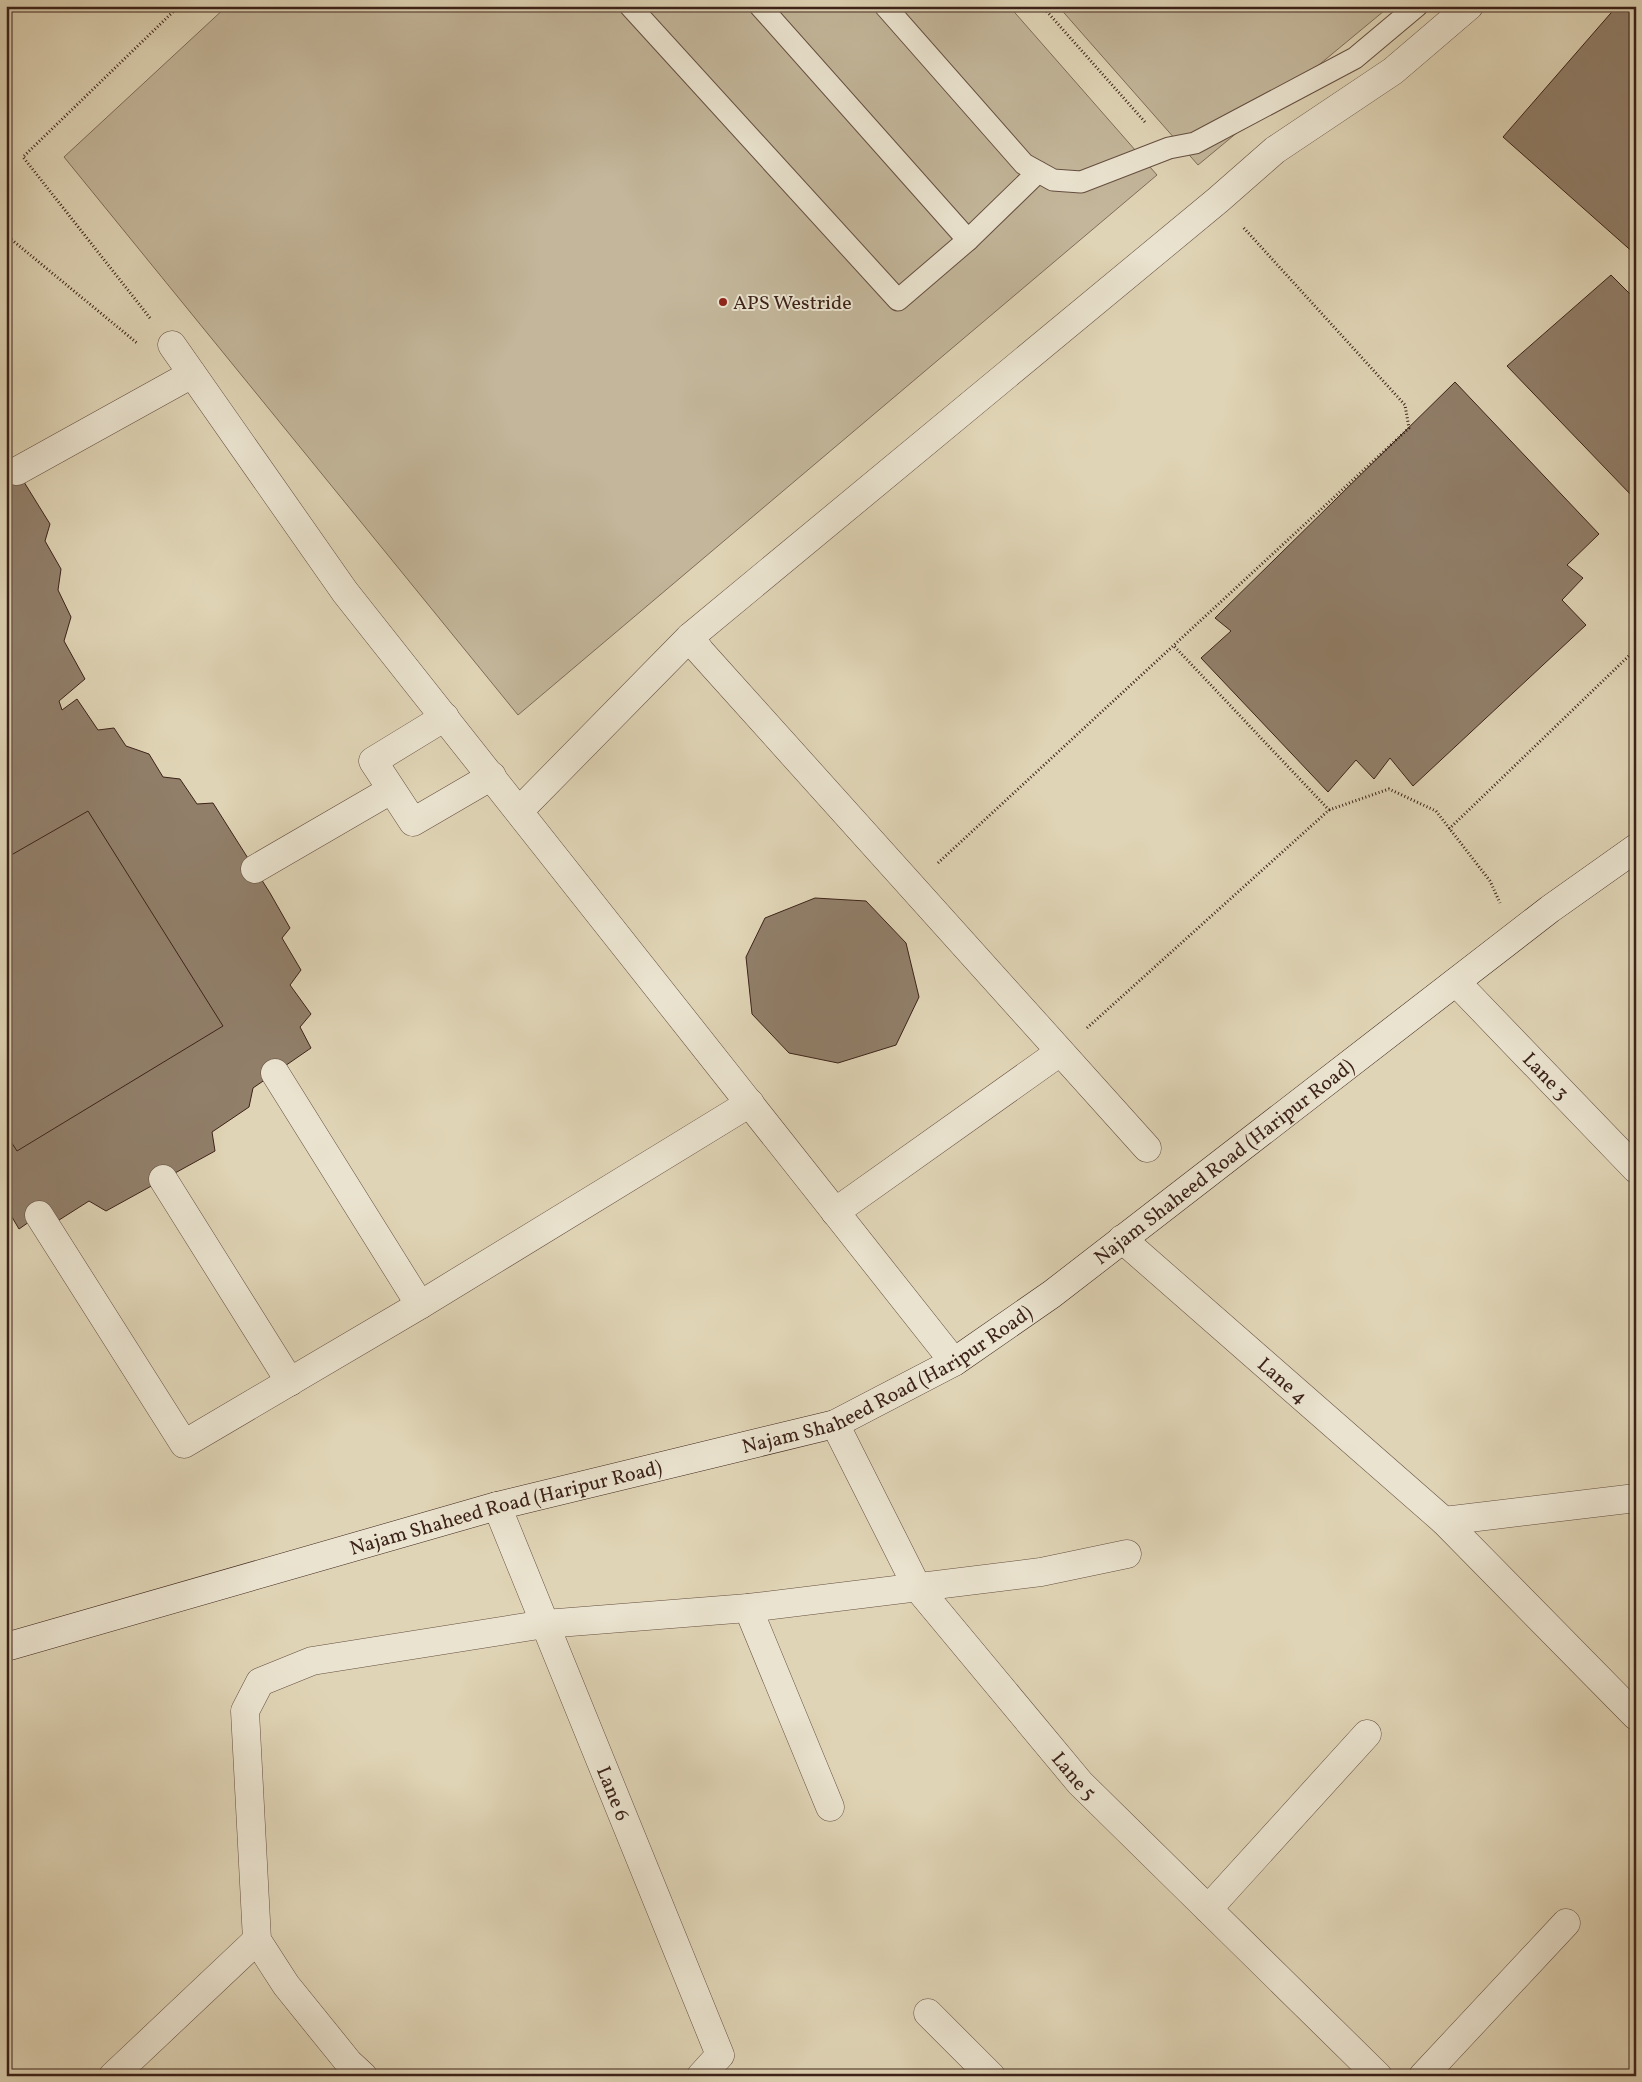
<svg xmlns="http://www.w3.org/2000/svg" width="1642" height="2082" viewBox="0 0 1642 2082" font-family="Vollkorn,serif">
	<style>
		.green { fill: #c3b69a; stroke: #806c5a }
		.building { fill: #917f6a; stroke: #3c2219 }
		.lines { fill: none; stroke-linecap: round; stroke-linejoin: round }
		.lane-casing { stroke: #654e40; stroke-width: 23 }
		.street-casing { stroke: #654e40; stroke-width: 29 }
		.secondary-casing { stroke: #3c2219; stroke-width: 29 }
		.path { stroke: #3c2219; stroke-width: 3; stroke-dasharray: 1 2.5; stroke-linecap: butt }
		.lane { stroke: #eae3cf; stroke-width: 21 }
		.street { stroke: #eae3cf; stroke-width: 28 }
		.secondary { stroke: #eae3cf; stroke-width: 28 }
		.poi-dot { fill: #8f2418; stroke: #eae3cf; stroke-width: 2 }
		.labels { text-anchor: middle; stroke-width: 4; stroke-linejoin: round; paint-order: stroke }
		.poi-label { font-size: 20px; fill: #3c2219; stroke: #eae3cf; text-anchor: start }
		.street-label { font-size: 20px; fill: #3c2219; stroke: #eae3cf }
	</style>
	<rect width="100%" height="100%" fill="#dfd4b5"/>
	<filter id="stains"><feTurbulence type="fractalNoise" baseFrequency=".004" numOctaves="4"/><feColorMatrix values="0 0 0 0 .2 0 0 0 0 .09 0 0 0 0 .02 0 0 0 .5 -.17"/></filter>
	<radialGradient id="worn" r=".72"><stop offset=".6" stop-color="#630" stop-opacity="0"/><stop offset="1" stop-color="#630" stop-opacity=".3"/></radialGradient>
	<g class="green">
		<path d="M227,6H1009L1157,175L518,715L64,157Z"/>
		<path d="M1058,6H1390L1198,165Z"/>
	</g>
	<g class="building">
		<path d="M1617,6H1636V255L1503,137Z"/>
		<path d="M1611,275L1636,300V494L1633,497L1507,366Z"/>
		<path d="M1455,382L1599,534L1567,565L1583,578L1562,600L1586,625L1413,786L1390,758L1374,779L1356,760L1328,792L1201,658L1231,631L1215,618Z"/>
		<path d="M6,453L50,524L45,541L61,569L58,590L71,617L64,641L85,679L59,701L62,710L77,699L98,730L114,728L126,746L149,754L163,777L180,779L197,804L213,803L270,893L290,928L282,938L301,970L290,985L311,1014L300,1027L311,1048L253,1088L249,1107L212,1132L215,1151L106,1211L89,1201L56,1222L39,1215L19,1229L6,1207Z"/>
		<path d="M88,811L223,1026L17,1151L6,1134V858Z"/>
		<path d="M815,898L866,901L906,943L919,997L896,1045L838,1063L789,1053L752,1014L746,957L765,918Z"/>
	</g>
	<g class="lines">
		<g class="lane-casing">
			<g id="lane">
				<path d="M630,6L898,300L968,240L760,6"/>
				<path d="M885,6L1024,164L1053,180L1081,182L1169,148L1195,143L1355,58L1417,6"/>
				<path d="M968,240L1038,172"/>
			</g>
		</g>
		<g class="street-casing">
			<g id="street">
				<path d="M172,345L345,592L954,1362"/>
				<path d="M17,471L192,374"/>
				<path d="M690,637L700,651L1147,1148"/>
				<path d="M445,717L373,761L413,822L492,776"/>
				<path d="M519,811L690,637L1218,200L1275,150L1393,71L1469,6"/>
				<path d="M255,869L391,790"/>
				<path id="s1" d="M1456,982L1636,1169"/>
				<path d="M275,1073L420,1305"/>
				<path d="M163,1179L290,1382"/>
				<path d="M835,1212L1060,1052"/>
				<path d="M39,1215L184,1444L420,1305L750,1103"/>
				<path id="s2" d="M1122,1239L1444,1521L1636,1716"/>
				<path id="s3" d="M835,1424L917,1587L1080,1783L1378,2076"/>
				<path id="s4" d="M497,1506L720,2055L701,2076"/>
				<path d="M1444,1521L1636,1498"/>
				<path d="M748,1608L830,1807"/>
				<path d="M1208,1909L1367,1734"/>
				<path d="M928,2013L991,2076"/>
				<path d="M113,2076L257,1940"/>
				<path d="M363,2076L349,2063L286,1985L257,1940L245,1711L260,1682L312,1661L545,1624L748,1608L1041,1572L1127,1554"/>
				<path d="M1423,2076L1566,1923"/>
			</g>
		</g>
		<g class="secondary-casing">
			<g id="secondary">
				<path id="s5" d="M6,1647L497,1506L835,1424L954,1362L1052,1294L1550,909L1636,848"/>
			</g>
		</g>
		<g class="path">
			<path d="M1042,6L1145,122"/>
			<path d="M6,235L137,343"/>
			<path d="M150,318L23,157L179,6"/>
			<path d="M1329,810L1389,789L1436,811L1490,881L1500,903"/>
			<path d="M1449,829L1636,649"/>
			<path d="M938,863L1409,428L1405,405L1242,226"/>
			<path d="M1087,1028L1329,810L1174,646"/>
		</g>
		<use href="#lane" class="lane"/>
		<use href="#street" class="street"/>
		<use href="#secondary" class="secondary"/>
	</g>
	<circle class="poi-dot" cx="723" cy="302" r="5"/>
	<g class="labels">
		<g class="poi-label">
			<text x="733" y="309">APS Westride</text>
		</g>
		<g class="street-label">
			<text dy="7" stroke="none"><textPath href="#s1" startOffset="130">Lane 3</textPath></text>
			<text dy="7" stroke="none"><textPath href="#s5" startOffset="1329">Najam Shaheed Road (Haripur Road)</textPath></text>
			<text dy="7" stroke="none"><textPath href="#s5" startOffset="924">Najam Shaheed Road (Haripur Road)</textPath></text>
			<text dy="7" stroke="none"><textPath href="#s2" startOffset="214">Lane 4</textPath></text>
			<text dy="7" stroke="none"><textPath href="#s5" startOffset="519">Najam Shaheed Road (Haripur Road)</textPath></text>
			<text dy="7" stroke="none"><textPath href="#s3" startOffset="428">Lane 5</textPath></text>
			<text dy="7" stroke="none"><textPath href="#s4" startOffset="310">Lane 6</textPath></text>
		</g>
	</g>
	<rect width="1642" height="2082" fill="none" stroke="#dfd4b5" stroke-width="25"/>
	<rect x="8" y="8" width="1627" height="2067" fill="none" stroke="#3c2219" stroke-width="2.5"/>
	<rect x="12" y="12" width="1617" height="2057" fill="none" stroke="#3c2219"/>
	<rect width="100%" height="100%" filter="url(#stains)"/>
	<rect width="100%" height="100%" fill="url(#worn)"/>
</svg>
